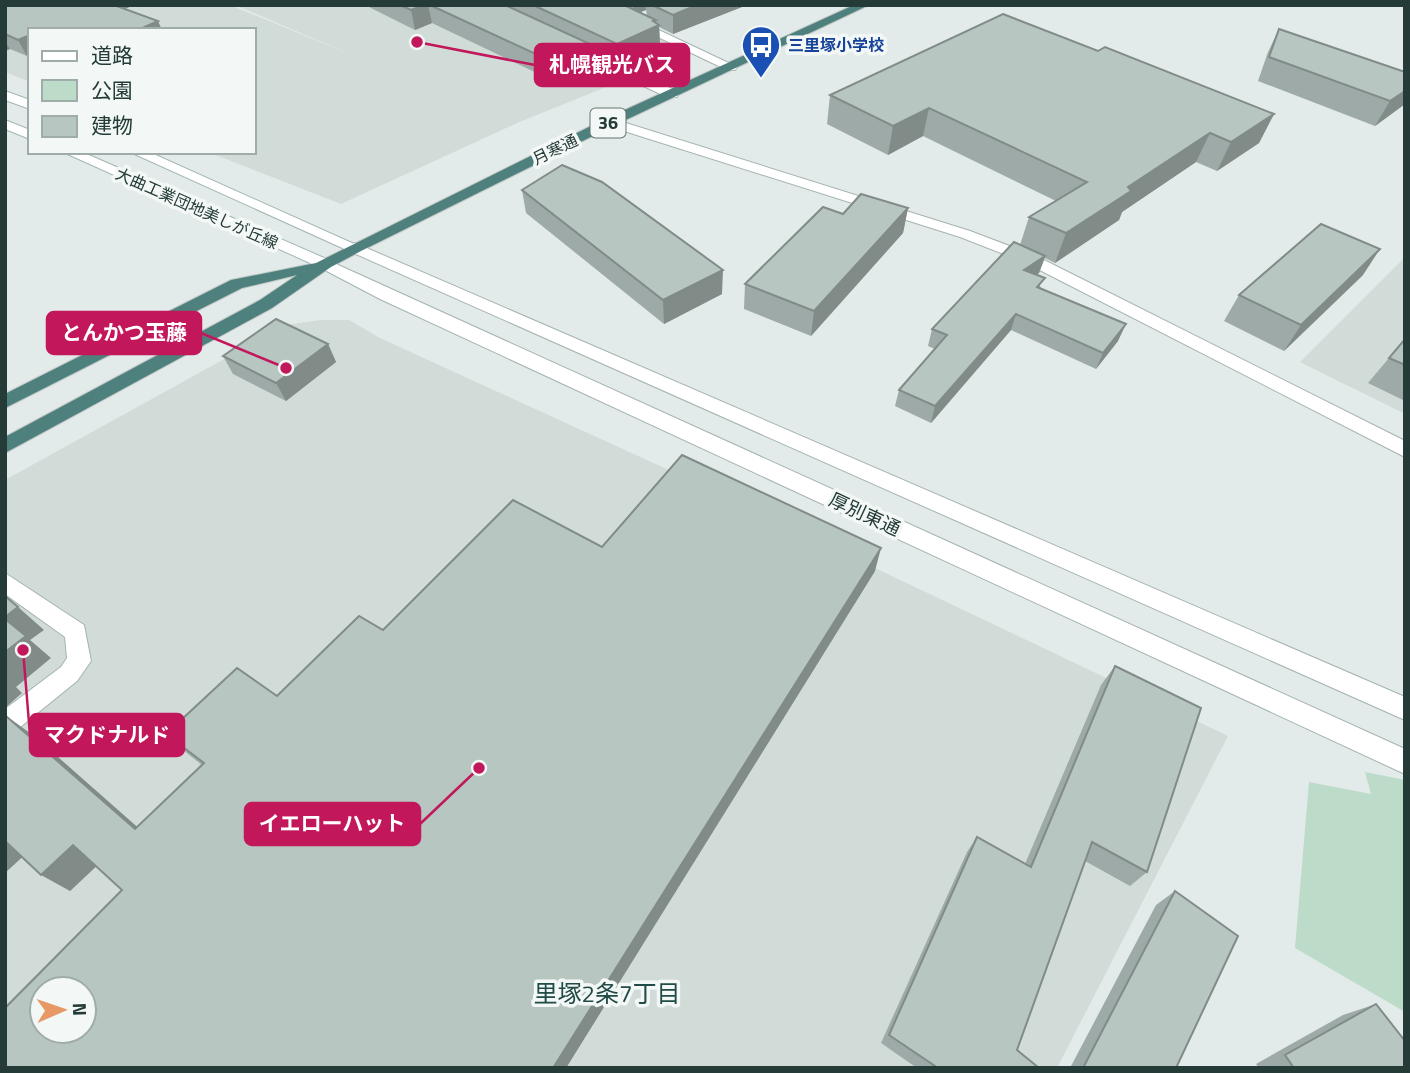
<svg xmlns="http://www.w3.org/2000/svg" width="1410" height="1073" viewBox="0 0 1410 1073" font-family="'Titillium Web','Noto Sans JP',sans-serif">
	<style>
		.built { fill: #d1dbd8; fill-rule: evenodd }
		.green { fill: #bddbc9 }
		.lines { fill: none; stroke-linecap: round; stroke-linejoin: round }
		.service-casing { stroke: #a5b3b0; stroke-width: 2 }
		.minor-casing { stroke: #a5b3b0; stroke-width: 2 }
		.tertiary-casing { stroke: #a5b3b0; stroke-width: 2 }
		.secondary-casing { stroke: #a2b6b2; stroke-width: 2 }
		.trunk-casing { stroke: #c2c8c7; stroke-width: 2 }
		.service { fill: #fff; fill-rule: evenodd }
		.minor { fill: #fff; fill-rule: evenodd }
		.tertiary { fill: #fff; fill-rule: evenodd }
		.secondary { fill: #fff; fill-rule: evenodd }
		.trunk { fill: #4e817d; fill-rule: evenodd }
		.wall { fill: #9eaaa7; fill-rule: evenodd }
		.shaded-wall { fill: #818b88 }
		.building { fill: #b8c6c2; stroke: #818b88; stroke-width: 2; fill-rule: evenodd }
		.labels { text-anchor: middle; stroke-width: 7; stroke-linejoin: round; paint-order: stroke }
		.far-transit-label { font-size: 16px; font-weight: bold; fill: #164399; stroke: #f3f8f6; text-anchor: start }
		.far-street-label { font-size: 16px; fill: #243b38; stroke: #f3f8f6 }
		.shield { fill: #f3f8f6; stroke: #627471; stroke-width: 2 }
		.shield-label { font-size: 18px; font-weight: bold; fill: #243b38 }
		.street-label { font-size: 19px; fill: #243b38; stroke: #f3f8f6 }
		.near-neighbourhood-label { font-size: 24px; fill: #214b47; stroke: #f3f8f6 }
		.leader { fill: none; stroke: #c2185b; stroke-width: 2.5 }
		.callout-dot { fill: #c2185b; stroke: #f3f8f6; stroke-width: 2.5 }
		.callout { fill: #c2185b; stroke: #c2185b; stroke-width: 2.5 }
		.callout-label { font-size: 21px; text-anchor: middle; font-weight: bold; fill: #fff }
	</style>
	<rect width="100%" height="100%" fill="#e2ebe9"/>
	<g class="built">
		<path d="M5,5H230L359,58L235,5H460L626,79L517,123L341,204L208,152H254V30H30V82L5,72Z"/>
		<path d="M642,31L688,52L647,71L597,49Z"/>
		<path d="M1405,257V414L1300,362Z"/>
		<path d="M320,320H349L380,338L684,477L1228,736L1057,1068H5V480L286,325ZM42,989H84V1031H42Z"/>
	</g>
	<path class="green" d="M1365,772L1405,780V1012L1295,948L1309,782L1371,794Z"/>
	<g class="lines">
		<g class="service-casing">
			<path id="service" d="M5,573L84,625L91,661L77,681L14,732L5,735V709L61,667L67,658L65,637L5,594Z"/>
		</g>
		<g class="minor-casing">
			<g id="minor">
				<path d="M591,5H606L737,67L735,70H727Z"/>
				<path d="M578,47L677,91L678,94L677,97H667L574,54V48Z"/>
				<path d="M610,118L970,231L1036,256L1405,441V457L1024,262L960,237L605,125V119Z"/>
			</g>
		</g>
		<g class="tertiary-casing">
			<g id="tertiary">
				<path d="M355,243L1405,697V720L349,251L347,248L349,245Z"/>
				<path d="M325,259L1405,749V774L380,299L319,267L317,264L319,261Z"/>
			</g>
		</g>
		<g class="secondary-casing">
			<g id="secondary">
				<path d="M5,91L30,100V109L5,100Z"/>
				<path d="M5,120L30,130V139L5,129Z"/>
				<path d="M63,152H82L331,261L333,264L331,267H319Z"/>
				<path d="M130,152H149L363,248L361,251H349Z"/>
			</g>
		</g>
		<g class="trunk-casing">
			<path id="trunk" d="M854,5H869L615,125L361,251L331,267L272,308L5,453V437L260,300L297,275L242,288L5,408V394L231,280L316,263L605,119Z"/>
		</g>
		<use href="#service" class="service"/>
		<use href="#minor" class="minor"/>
		<use href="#tertiary" class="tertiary"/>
		<use href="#secondary" class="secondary"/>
		<use href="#trunk" class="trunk"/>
	</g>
	<g class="wall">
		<path d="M5,5H134L125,9L30,30V55L27,56L10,49L5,51Z"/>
		<path d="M365,5H747L673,34L659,27L660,44L619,63L603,56L605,70L572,86L550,75L545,77L432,23L415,30ZM646,10L647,16L640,12Z"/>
		<path d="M1279,29L1405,72V104L1375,126L1258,81L1268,52Z"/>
		<path d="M1098,51L1274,114L1259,143L1217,171L1196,162L1122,212L1119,220L1055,263L1045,258L1039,273L1037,275L1041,289L1118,341L1096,369L1011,330L931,423L895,406L899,390L935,349L928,346L932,329L1020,245L1029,217L1056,201L923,136L888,155L827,124L830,95Z"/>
		<path d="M522,190L722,294L664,324L526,213Z"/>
		<path d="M908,208L903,233L811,336L744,309L745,284L843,214Z"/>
		<path d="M1363,275L1284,351L1224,321L1239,295Z"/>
		<path d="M1405,339V401L1368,383Z"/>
		<path d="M328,344L336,362L286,401L233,374L223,356Z"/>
		<path d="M602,547L875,571L566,1068H5L122,890L96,866L70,891L6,716L34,736L137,827L202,765L188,754L166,734L277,696L383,630Z"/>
		<path d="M1115,666L1147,872L1130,886L1085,861L1017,1050L1039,1068H917L881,1043L967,852L977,837L1025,864L1101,685Z"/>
		<path d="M1175,891L1176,1068H1070L1156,905Z"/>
		<path d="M1376,1004L1405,1068H1259L1256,1064L1343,1015Z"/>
	</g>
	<g class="shaded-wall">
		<path d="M102,5H134L108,16Z"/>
		<path d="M424,5H428L432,23L415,30L411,10Z"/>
		<path d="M633,5H646V10L633,15Z"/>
		<path d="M697,5H747L673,34V15Z"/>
		<path d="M656,20L657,26L659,25L660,44L619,63L617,44Z"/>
		<path d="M158,21L162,30H138Z"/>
		<path d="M30,35V55L27,56L18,40Z"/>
		<path d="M5,41L10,49L5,51Z"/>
		<path d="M603,50L605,70L572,86L570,66Z"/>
		<path d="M547,55L550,75L545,77L542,57Z"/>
		<path d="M1405,91V104L1375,126L1390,101Z"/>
		<path d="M929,108L923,136L888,155L893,126Z"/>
		<path d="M1274,114L1259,143L1217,171L1231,142Z"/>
		<path d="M1210,133L1196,162L1122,212L1119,220L1055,263L1066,233L1128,187Z"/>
		<path d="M908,208L903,233L811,336L814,311Z"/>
		<path d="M1380,249L1363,275L1284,351L1301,325Z"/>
		<path d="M1045,256L1039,273L1019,286L1024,270Z"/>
		<path d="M723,270L722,294L664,324L663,300Z"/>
		<path d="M1016,314L1011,330L931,423L935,406Z"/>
		<path d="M1126,324L1118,341L1096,369L1103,353Z"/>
		<path d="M328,344L336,362L286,401L276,383Z"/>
		<path d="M881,548L875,571L566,1068H553Z"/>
		<path d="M18,607L44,630L30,640L51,658L16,687L22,693L5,708V617Z"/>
		<path d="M6,716L34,736L160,847L135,829Z"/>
		<path d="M5,838L29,851L5,873Z"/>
		<path d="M73,845L101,862L70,891L41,875Z"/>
	</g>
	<g class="building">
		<path d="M5,5H114L158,21L138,30H30V35L18,40L5,34Z"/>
		<path d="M400,5H424L411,10Z"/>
		<path d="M430,5H505L603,50L570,66L547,55L542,57Z"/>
		<path d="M533,5H624L656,20L653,21L659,25L617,44Z"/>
		<path d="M652,5H697L673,15Z"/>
		<path d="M1003,14L1098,51L1105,47L1274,114L1231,142L1210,133L1128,187L1131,191L1066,233L1029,217L1087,182L929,108L893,126L830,95Z"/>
		<path d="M1279,29L1405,72V91L1390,101L1269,57Z"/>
		<path d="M562,165L602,182L723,270L663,300L522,190Z"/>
		<path d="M861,194L908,208L814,311L745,284L823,207L843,214Z"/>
		<path d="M1321,224L1380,249L1301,325L1239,295Z"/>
		<path d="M1014,242L1045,256L1024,270L1045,278L1037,287L1126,324L1103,353L1016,314L935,406L899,390L947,335L932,329Z"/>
		<path d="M276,319L328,344L276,383L223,356Z"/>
		<path d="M1405,339V365L1389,358Z"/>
		<path d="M682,455L881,548L553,1068H5V1008L122,890L73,845L41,875L5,841V717L6,716L135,829L204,763L166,734L237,668L277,696L359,616L383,630L513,500L602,547ZM42,989H84V1031H42Z"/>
		<path d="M5,596L18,607L5,617Z"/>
		<path d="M5,619L26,636L5,652Z"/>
		<path d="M1115,666L1201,708L1147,872L1092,842L1017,1050L1039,1068H938L889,1035L977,837L1031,867Z"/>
		<path d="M1175,891L1238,936L1176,1068H1083Z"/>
		<path d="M1376,1004L1405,1041V1068H1294L1285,1055Z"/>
	</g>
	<defs>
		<g id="bus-pin" transform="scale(2.0125)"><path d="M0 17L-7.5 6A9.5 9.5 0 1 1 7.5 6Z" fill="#1a4fb4" stroke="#f3f8f6"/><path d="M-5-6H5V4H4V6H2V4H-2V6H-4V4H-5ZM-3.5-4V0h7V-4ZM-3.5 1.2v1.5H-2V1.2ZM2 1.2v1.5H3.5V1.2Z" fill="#fff"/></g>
	</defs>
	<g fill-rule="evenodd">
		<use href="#bus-pin" x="761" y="45"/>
	</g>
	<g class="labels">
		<g class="far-transit-label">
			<text x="788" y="51">三里塚小学校</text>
		</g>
		<g class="far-street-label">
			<text transform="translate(555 149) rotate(-26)" y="6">月寒通</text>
			<text transform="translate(197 208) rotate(24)" y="6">大曲工業団地美しが丘線</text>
		</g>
		<rect class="shield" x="590.5" y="108.5" width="35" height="29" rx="5"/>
		<g class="shield-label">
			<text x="608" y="129">36</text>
		</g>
		<g class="street-label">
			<text transform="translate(865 514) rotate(25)" y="7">厚別東通</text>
		</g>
		<g class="near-neighbourhood-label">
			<text x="607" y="1002">里塚2条7丁目</text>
		</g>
	</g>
	<path class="leader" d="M417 42L535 65M286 368L201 333M23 650L30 735M479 768L420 824"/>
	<g class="callout-dot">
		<circle cx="417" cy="42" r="7"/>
		<circle cx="286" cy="368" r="7"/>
		<circle cx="23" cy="650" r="7"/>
		<circle cx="479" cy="768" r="7"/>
	</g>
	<g class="callout">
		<rect x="535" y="44" width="154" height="42" rx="7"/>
		<rect x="47" y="312" width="154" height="42" rx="7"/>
		<rect x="30" y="714" width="154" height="42" rx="7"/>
		<rect x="245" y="803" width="175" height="42" rx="7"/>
	</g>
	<g class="callout-label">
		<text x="612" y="72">札幌観光バス</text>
		<text x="124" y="340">とんかつ玉藤</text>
		<text x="107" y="742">マクドナルド</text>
		<text x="332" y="831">イエローハット</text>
	</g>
	<rect width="1410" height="1073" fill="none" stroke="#243b38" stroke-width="14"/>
	<rect x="28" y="28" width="228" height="126" fill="#f3f8f6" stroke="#a0acaa" stroke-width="2"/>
	<rect x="42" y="51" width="35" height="10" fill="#ffffff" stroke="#a0acaa" stroke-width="2"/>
	<text x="91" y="63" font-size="21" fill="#243b38">道路</text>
	<rect x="42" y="80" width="35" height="21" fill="#bddbc9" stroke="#a0acaa" stroke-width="2"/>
	<text x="91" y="98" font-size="21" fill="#243b38">公園</text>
	<rect x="42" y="116" width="35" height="21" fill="#b8c6c2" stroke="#a0acaa" stroke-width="2"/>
	<text x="91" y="133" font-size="21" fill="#243b38">建物</text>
	<g transform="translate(63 1010) rotate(88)"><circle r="33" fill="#f3f8f6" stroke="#a0acaa" stroke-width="2"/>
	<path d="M0-5L12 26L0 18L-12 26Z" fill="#e79865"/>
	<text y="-10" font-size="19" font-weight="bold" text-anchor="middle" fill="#243b38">N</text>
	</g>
</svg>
